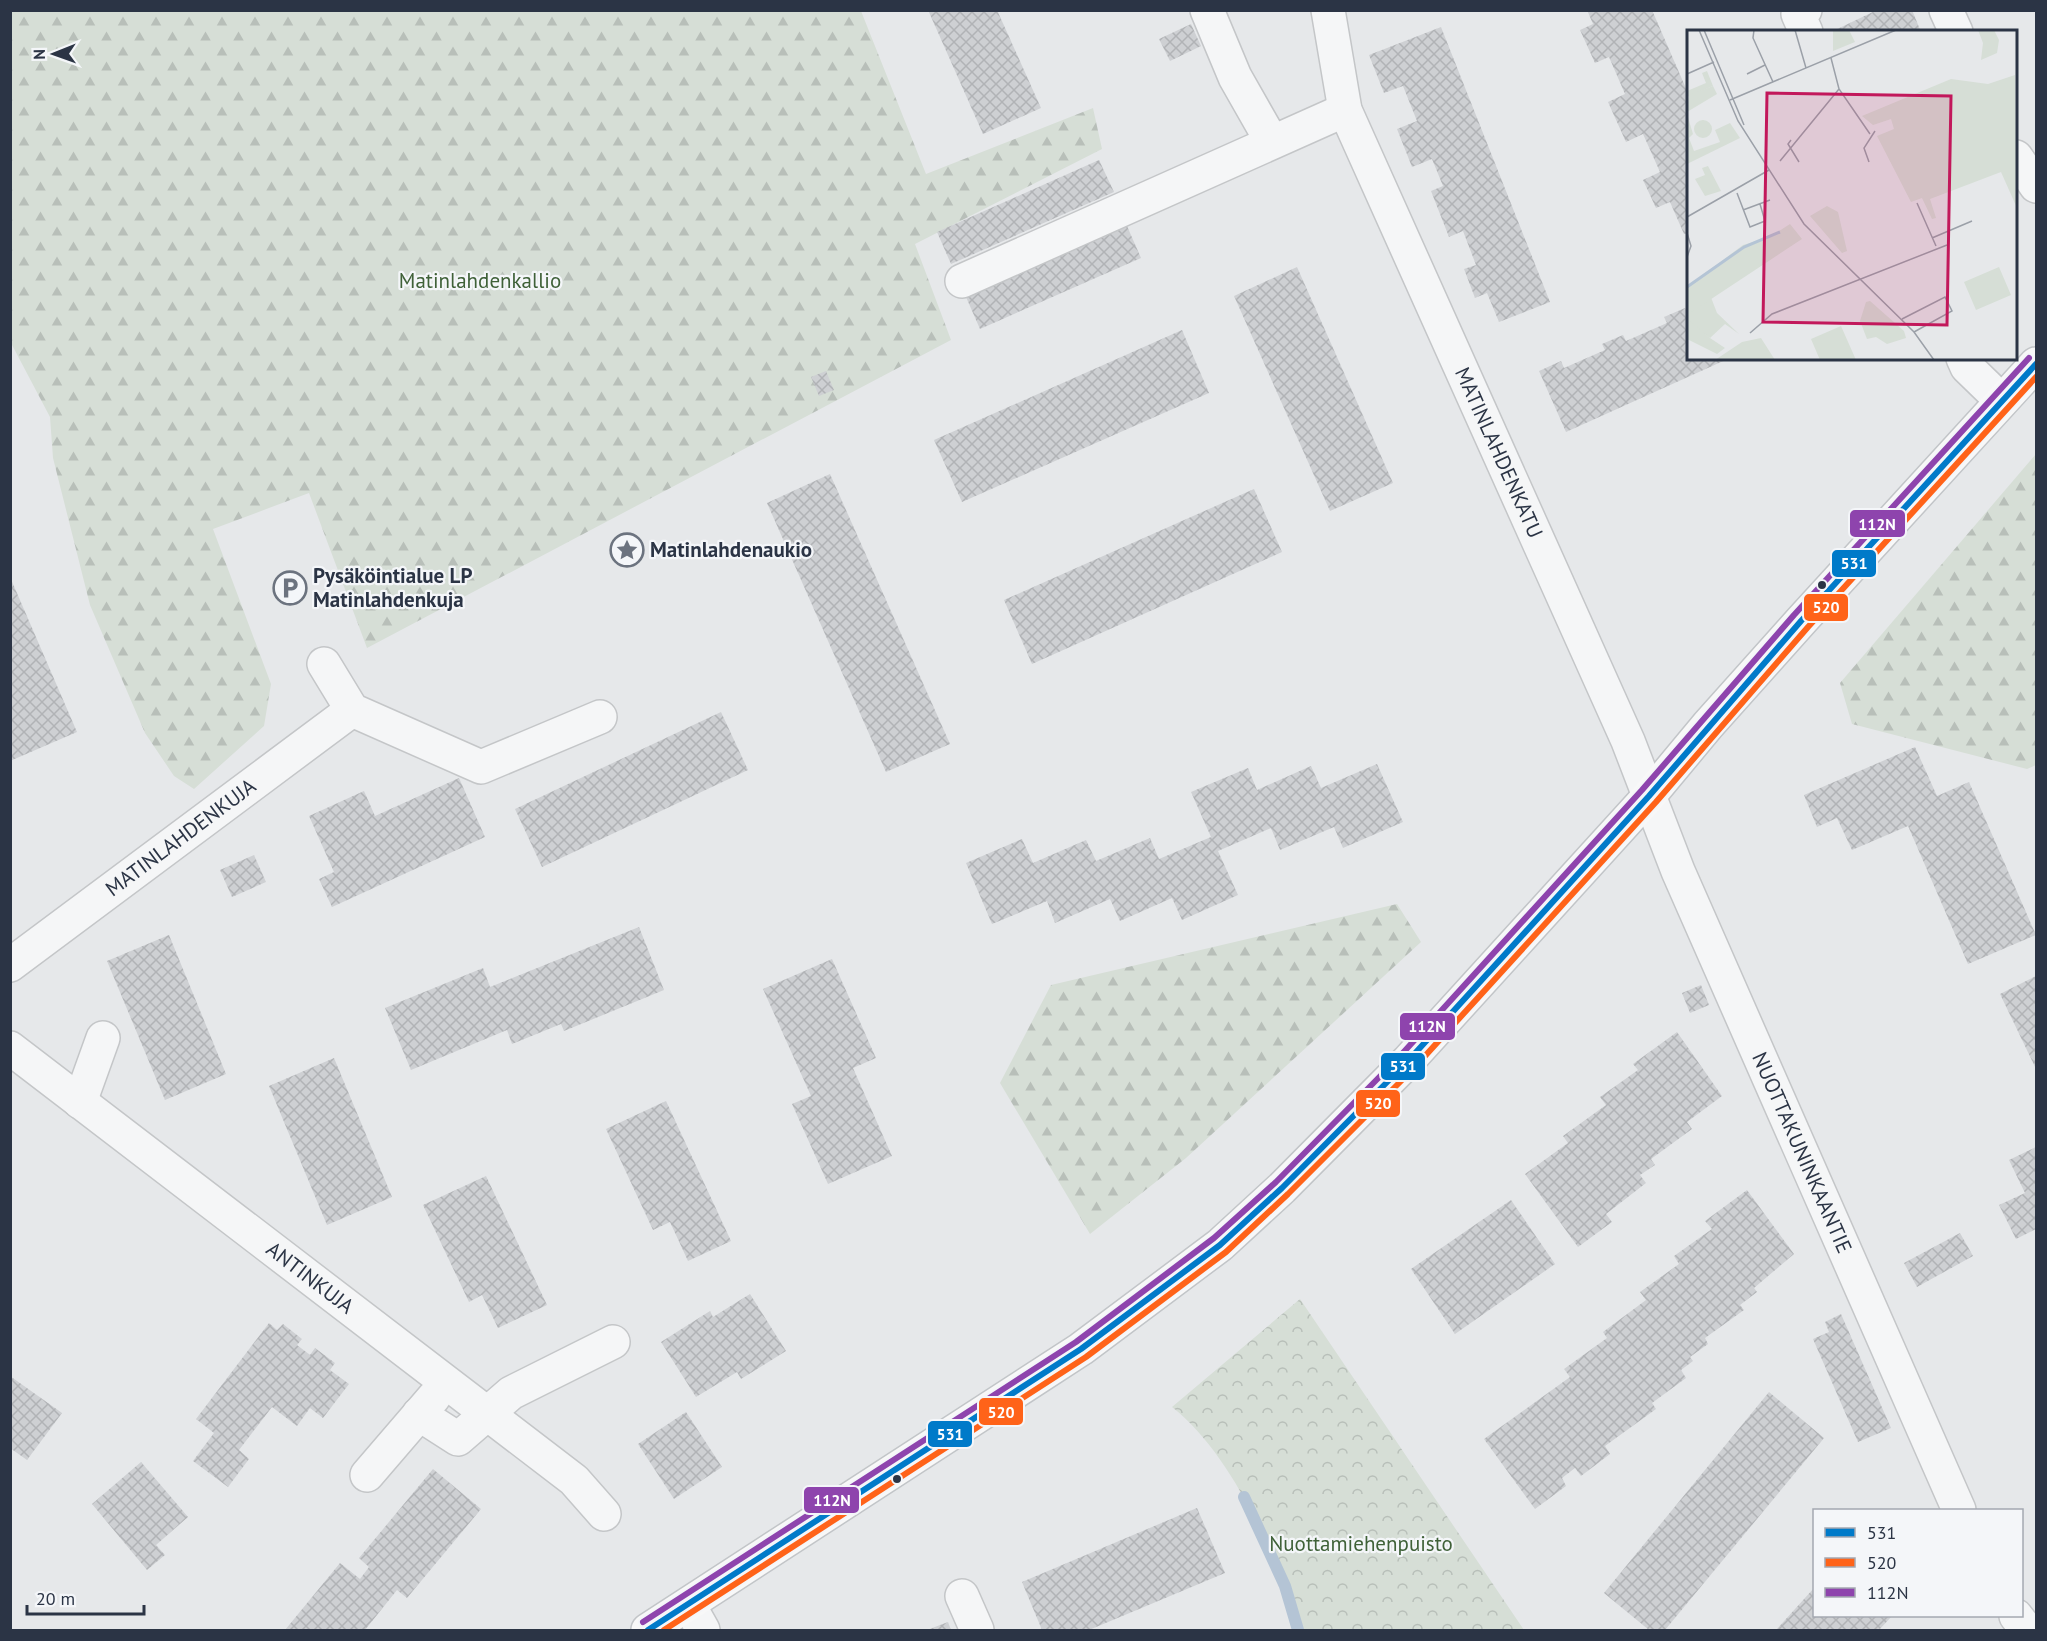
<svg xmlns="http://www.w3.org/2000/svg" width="2047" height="1641" viewBox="0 0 2047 1641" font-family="'PT Sans',sans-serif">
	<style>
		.forest { fill: url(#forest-firs) }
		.park { fill: url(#park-crowns) }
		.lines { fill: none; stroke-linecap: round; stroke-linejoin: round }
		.stream { stroke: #b4c4d5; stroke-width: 12 }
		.building { fill: url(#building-cross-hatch) }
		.minor-casing { stroke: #c4c6c8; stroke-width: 36 }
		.major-casing { stroke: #c2c5c8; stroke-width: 36 }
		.minor { stroke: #f5f6f7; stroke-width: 33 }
		.major { stroke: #f8f8f8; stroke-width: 33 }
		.bus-1-casing { stroke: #f4f6f9; stroke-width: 10 }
		.bus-2-casing { stroke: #f4f6f9; stroke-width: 10 }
		.bus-3-casing { stroke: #f4f6f9; stroke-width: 10 }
		.bus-1 { stroke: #007ac9; stroke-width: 6 }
		.bus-2 { stroke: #ff6319; stroke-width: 6 }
		.bus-3 { stroke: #8e44ad; stroke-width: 6 }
		.bus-dot { fill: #2b3445; stroke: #f4f6f9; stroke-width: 2 }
		.labels { text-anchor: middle; stroke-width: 4.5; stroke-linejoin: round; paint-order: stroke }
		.park-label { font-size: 21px; fill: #3f6138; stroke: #f4f6f9 }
		.street-label { font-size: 21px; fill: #2b3445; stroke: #f4f6f9 }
		.poi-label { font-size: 21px; font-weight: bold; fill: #2b3445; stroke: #f4f6f9; text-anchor: start }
		.inset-river { fill: none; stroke: #b4c4d5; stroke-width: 3 }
		.inset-road { fill: none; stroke: #9ba0a8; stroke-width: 1.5 }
		.view { fill: #c2185b; fill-opacity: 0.15; stroke: #c2185b; stroke-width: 3 }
		.inset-edge { fill: none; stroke: #2b3445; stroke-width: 3 }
		.line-badge { stroke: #f4f6f9; stroke-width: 2 }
		.badge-label { font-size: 16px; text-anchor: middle; font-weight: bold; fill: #fff }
	</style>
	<defs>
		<pattern id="forest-firs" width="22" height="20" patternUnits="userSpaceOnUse" patternTransform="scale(1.5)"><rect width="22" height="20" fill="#d6ded6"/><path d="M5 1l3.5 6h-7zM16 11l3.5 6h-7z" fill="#b8bfb9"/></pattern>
		<pattern id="park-crowns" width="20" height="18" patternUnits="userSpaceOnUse" patternTransform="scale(1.5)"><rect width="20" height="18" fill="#d6ded6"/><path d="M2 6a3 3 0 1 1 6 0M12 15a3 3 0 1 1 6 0" fill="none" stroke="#b8bfb9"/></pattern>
		<pattern id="building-cross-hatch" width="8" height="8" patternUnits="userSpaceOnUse" patternTransform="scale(1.5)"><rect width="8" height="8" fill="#ced0d3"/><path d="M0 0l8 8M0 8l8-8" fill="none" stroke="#b1b3b6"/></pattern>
	</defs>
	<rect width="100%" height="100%" fill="#e6e8ea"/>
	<g class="forest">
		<path d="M11,11H861L926,174L1093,108L1102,149L915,244L951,340L367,648L309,493L213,529L271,684L264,726L194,789L174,776L145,733L90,605L53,458L50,417L11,343Z"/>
		<path d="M2036,454V765L2027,769L1852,724L1840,683Z"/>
		<path d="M1397,904L1421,942L1186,1158L1090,1234L1000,1083L1051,985Z"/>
	</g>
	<path class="park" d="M1300,1299L1524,1630H1298C1277,1557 1233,1455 1172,1407Z"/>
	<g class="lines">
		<path class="stream" d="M1244,1497L1285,1586L1298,1630"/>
	</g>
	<g class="building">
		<path d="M928,10H997L1041,108L983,134Z"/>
		<path d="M1587,10H1652L1688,93V233L1684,234L1670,202L1656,208L1643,180L1660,172L1643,134L1626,142L1608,102L1625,94L1609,57L1595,63L1580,30L1593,24Z"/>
		<path d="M1877,10H1912L1921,32H1831Z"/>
		<path d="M1191,24L1201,46L1170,61L1159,39Z"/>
		<path d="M1441,27L1550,302L1499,322L1487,293L1475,298L1464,269L1476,265L1463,231L1449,237L1431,191L1443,186L1432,159L1412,167L1397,129L1417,121L1403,86L1384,93L1369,55Z"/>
		<path d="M1099,160L1114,192L951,264L937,232Z"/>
		<path d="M1127,226L1141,258L980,329L966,297Z"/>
		<path d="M1297,267L1393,483L1330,511L1234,296Z"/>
		<path d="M1685,308L1688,312V358H1730L1566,432L1539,371L1561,361L1564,368L1605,350L1602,344L1623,335L1626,341L1667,323L1664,317Z"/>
		<path d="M1182,330L1209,393L962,502L934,440Z"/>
		<path d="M826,371L834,390L819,396L811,377Z"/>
		<path d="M830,474L950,744L886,772L767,503Z"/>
		<path d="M1254,489L1282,552L1032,664L1004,600Z"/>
		<path d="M10,577L77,732L10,761Z"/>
		<path d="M721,712L748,770L542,867L515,809Z"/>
		<path d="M1915,747L1937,796L1969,782L2036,935L1968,964L1908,826L1852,850L1837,818L1817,827L1804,795Z"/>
		<path d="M1377,764L1403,822L1343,848L1334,827L1280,850L1271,828L1218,851L1238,895L1182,920L1172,898L1120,921L1110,899L1055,923L1047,901L992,924L966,863L1022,839L1033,863L1086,840L1096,861L1150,838L1159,859L1211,837L1191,792L1248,768L1257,790L1311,766L1321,788Z"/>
		<path d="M459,778L485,837L332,907L319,879L334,872L309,816L364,791L375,816Z"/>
		<path d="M254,855L266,882L232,897L220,870Z"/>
		<path d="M639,927L664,990L564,1031L561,1024L512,1044L507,1030L411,1070L385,1008L483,968L490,987Z"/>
		<path d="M169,935L226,1074L165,1100L107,961Z"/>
		<path d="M832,959L876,1058L853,1068L892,1156L828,1184L792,1104L811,1096L763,989Z"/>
		<path d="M2036,976V1069L2000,994Z"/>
		<path d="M1701,985L1709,1005L1690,1013L1682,993Z"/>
		<path d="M1677,1032L1722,1096L1687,1122L1692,1129L1651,1159L1655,1165L1640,1175L1646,1183L1606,1214L1612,1222L1578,1247L1525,1174L1568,1143L1563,1136L1606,1105L1600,1097L1638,1070L1633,1064Z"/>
		<path d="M334,1058L392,1197L327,1225L269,1086Z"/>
		<path d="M666,1101L731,1241L688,1261L670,1222L653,1230L606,1129Z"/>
		<path d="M2036,1147V1229L2016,1239L1999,1205L2025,1193L2009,1160Z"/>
		<path d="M486,1176L547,1305L498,1328L482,1295L469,1302L423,1205Z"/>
		<path d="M1747,1190L1794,1254L1754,1288L1757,1292L1740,1305L1744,1310L1705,1338L1708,1344L1690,1357L1693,1361L1681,1370L1686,1378L1652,1403L1656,1409L1605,1446L1610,1454L1581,1476L1575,1468L1562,1478L1566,1486L1535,1509L1484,1439L1570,1377L1564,1369L1607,1338L1603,1332L1646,1300L1640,1292L1679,1264L1674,1256L1712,1229L1705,1221Z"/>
		<path d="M1511,1200L1555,1264L1455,1334L1411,1269Z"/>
		<path d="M1960,1233L1973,1256L1917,1287L1904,1263Z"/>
		<path d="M750,1294L786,1351L741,1379L737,1372L696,1397L661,1342L710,1311L713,1317Z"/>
		<path d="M1841,1314L1891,1428L1858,1442L1813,1339L1829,1332L1825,1322Z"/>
		<path d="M269,1323L277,1330L283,1324L302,1339L297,1345L310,1355L315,1348L335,1363L330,1370L349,1384L323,1418L310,1408L297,1426L272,1407L239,1450L249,1459L228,1487L193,1461L214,1433L196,1419Z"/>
		<path d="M10,1376L62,1413L27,1460L10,1448Z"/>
		<path d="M1769,1392L1824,1438L1665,1630H1649L1604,1593Z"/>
		<path d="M686,1412L722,1467L674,1499L638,1444Z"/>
		<path d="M141,1462L188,1517L156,1545L165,1555L147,1570L92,1504Z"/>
		<path d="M433,1469L481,1509L407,1598L397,1590L365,1630H285L340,1563L360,1579L369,1567L359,1558Z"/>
		<path d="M1197,1508L1225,1573L1089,1630H1042L1022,1582Z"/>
		<path d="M1814,1588V1616H1892L1879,1630H1776Z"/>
		<path d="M948,1622L951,1630H927Z"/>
	</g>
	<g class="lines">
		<g class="minor-casing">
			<g id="minor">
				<path d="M1207,10L1235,77L1272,142"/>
				<path id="s1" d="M1328,10L1345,110L1628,741L1678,871L1959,1510"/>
				<path d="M1805,10L1798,14L1806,32"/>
				<path d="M1946,10L1956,32"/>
				<path d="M2016,157L2036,186"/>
				<path d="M962,281L1345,110"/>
				<path d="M1963,358L1967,367L2001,400"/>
				<path d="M324,664L352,710L481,767L600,717"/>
				<path id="s2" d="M10,965L352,710"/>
				<path id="s3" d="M10,1048L574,1480L604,1514"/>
				<path d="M80,1102L103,1038"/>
				<path d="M419,1414L458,1439L511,1393L613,1342"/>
				<path d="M367,1475L434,1397"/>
				<path d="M962,1596L977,1630"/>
				<path d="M689,1605L703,1630"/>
				<path d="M2016,1616L2027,1630"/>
			</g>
		</g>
		<g class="major-casing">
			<path id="major" d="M648,1630L1081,1349L1220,1245L1282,1188L1408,1061L1649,796L1708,725L1801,621L2036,364"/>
		</g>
		<use href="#minor" class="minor"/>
		<use href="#major" class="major"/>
		<g class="bus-1-casing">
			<path id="bus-1" d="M648,1630L1081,1349L1220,1245L1282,1188L1408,1061L1649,796L1801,621L2036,364"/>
		</g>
		<g class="bus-2-casing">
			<path id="bus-2" d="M664,1630L1086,1357L1226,1252L1288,1194L1415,1067L1656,802L1808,627L2036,377"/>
		</g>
		<g class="bus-3-casing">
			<path id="bus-3" d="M643,1622L1076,1342L1214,1238L1276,1182L1401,1055L1642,790L1794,615L2029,358"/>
		</g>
		<use href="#bus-1" class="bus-1"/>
		<use href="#bus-2" class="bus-2"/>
		<use href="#bus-3" class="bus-3"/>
	</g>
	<defs>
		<g id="sight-ring" transform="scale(1.725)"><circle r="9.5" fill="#f4f6f9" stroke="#6c737f" stroke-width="1.5"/><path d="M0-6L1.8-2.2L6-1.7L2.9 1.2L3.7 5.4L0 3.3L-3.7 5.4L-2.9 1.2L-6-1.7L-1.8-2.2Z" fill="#6c737f"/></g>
		<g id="parking-ring" transform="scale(1.725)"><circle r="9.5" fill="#f4f6f9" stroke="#6c737f" stroke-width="1.5"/><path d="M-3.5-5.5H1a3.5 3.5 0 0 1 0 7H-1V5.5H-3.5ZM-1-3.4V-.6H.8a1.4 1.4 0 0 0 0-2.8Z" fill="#6c737f"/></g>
	</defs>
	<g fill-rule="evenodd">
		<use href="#sight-ring" x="627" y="550"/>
		<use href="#parking-ring" x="290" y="588"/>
	</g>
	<g class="bus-dot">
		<circle cx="1822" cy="585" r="5"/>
		<circle cx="897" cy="1479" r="5"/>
	</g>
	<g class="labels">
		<g class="park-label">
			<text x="480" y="288">Matinlahdenkallio</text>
			<text x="1361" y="1551">Nuottamiehenpuisto</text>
		</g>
		<g class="street-label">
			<text dy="7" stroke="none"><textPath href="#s1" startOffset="477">MATINLAHDENKATU</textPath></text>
			<text dy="7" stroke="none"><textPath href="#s2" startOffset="213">MATINLAHDENKUJA</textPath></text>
			<text dy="7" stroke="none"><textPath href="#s1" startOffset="1240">NUOTTAKUNINKAANTIE</textPath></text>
			<text dy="7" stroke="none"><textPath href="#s3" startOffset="378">ANTINKUJA</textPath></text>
		</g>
		<g class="poi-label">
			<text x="650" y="557">Matinlahdenaukio</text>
			<text x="313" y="583">Pysäköintialue LP<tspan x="313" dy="24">Matinlahdenkuja</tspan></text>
		</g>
	</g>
	<g transform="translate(1687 30)">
		<rect width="330" height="330" fill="#e6e8ea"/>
		<path d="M20,41L26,56L0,67V61L19,53L15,43ZM21,136L34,161L18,166L8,149L18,145L15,138Z" fill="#d6ded6"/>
		<path d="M291,0H307L312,10L310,23L294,30L296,13ZM328,45L330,178L314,142L243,169L249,188L245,189L235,168L224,172L190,106L207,99L204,89L186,95L175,86L264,49L301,54ZM26,56L30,64L0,82L2,65ZM0,84L6,104L2,108L7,121L33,112L28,100L43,93L53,108L0,134ZM7 99a9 9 0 1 1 18 0a9 9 0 1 1-18 0ZM140,176L151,182L160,221L155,223L123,186ZM20,257L30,283L52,304L38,294L23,308L0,292V267ZM183,271L217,301L219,308L200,314L189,307L180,309L173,291L179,272Z" fill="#d6ded6"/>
		<path d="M146,0H162L168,12L146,21ZM103,194L115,209L0,285V257L56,215L83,207ZM312,237L324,265L289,280L277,252ZM0,288L23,308L38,318L30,324L0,309ZM154,296L169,330H133L124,309ZM74,308L88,330H28L55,312Z" fill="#d6ded6"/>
		<path class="inset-river" d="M0,257L57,217L93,202"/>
		<path class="inset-road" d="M12,0L51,91L117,194L227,302L247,330M17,0L57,95M67,0L66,8L86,52M108,0L119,38M144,28L152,59L183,104M0,44L27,32M60,44L78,35M43,70L209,0M104,110L101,114L112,132M93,131L152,59M182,132L177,118L188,101M50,163L63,197L78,191L73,174M230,173L249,216M56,180L83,170M0,187L82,140M0,203L4,216L0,227M245,208L285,191M215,289L258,267L265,281L227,302M63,303L85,284L260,215"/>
		<path class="view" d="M80,63L264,66L260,295L76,292Z"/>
		<rect width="330" height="330" class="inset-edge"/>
	</g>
	<g class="line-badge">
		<rect x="1849" y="509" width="57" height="29" rx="6" fill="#8e44ad"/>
		<rect x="1831" y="549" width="46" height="29" rx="6" fill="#007ac9"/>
		<rect x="1803" y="593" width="46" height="29" rx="6" fill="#ff6319"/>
		<rect x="1399" y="1012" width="57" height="29" rx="6" fill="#8e44ad"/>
		<rect x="1380" y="1052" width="46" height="29" rx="6" fill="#007ac9"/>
		<rect x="1355" y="1089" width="46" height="29" rx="6" fill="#ff6319"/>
		<rect x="978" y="1397" width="46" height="29" rx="6" fill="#ff6319"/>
		<rect x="927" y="1420" width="46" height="28" rx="6" fill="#007ac9"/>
		<rect x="803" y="1486" width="57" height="28" rx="6" fill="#8e44ad"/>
	</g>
	<g class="badge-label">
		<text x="1877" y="530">112N</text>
		<text x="1854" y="569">531</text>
		<text x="1826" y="613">520</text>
		<text x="1427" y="1032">112N</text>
		<text x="1403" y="1072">531</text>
		<text x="1378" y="1109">520</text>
		<text x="1001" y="1418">520</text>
		<text x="950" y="1440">531</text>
		<text x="832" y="1506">112N</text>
	</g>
	<rect width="2047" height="1641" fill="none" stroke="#2b3445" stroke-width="24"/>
	<rect x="1813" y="1509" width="210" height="108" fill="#f4f6f9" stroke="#a4a8b1" stroke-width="1.5"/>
	<rect x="1825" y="1528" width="30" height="9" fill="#007ac9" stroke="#a4a8b1" stroke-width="1.5"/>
	<text x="1867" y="1539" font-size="18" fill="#2b3445">531</text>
	<rect x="1825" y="1558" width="30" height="9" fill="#ff6319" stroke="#a4a8b1" stroke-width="1.5"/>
	<text x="1867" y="1569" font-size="18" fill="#2b3445">520</text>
	<rect x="1825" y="1588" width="30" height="9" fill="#8e44ad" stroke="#a4a8b1" stroke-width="1.5"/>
	<text x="1867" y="1599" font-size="18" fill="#2b3445">112N</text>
	<g transform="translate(54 54) rotate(269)" stroke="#f4f6f9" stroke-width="4.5" paint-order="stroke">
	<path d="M0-4.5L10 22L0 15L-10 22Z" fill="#2b3445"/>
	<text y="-9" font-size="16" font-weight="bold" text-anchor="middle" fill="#2b3445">N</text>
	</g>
	<path d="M27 1605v9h117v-9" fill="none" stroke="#2b3445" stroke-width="3"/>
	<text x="36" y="1605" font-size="18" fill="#2b3445" stroke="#f4f6f9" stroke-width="4.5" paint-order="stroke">20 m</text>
</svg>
